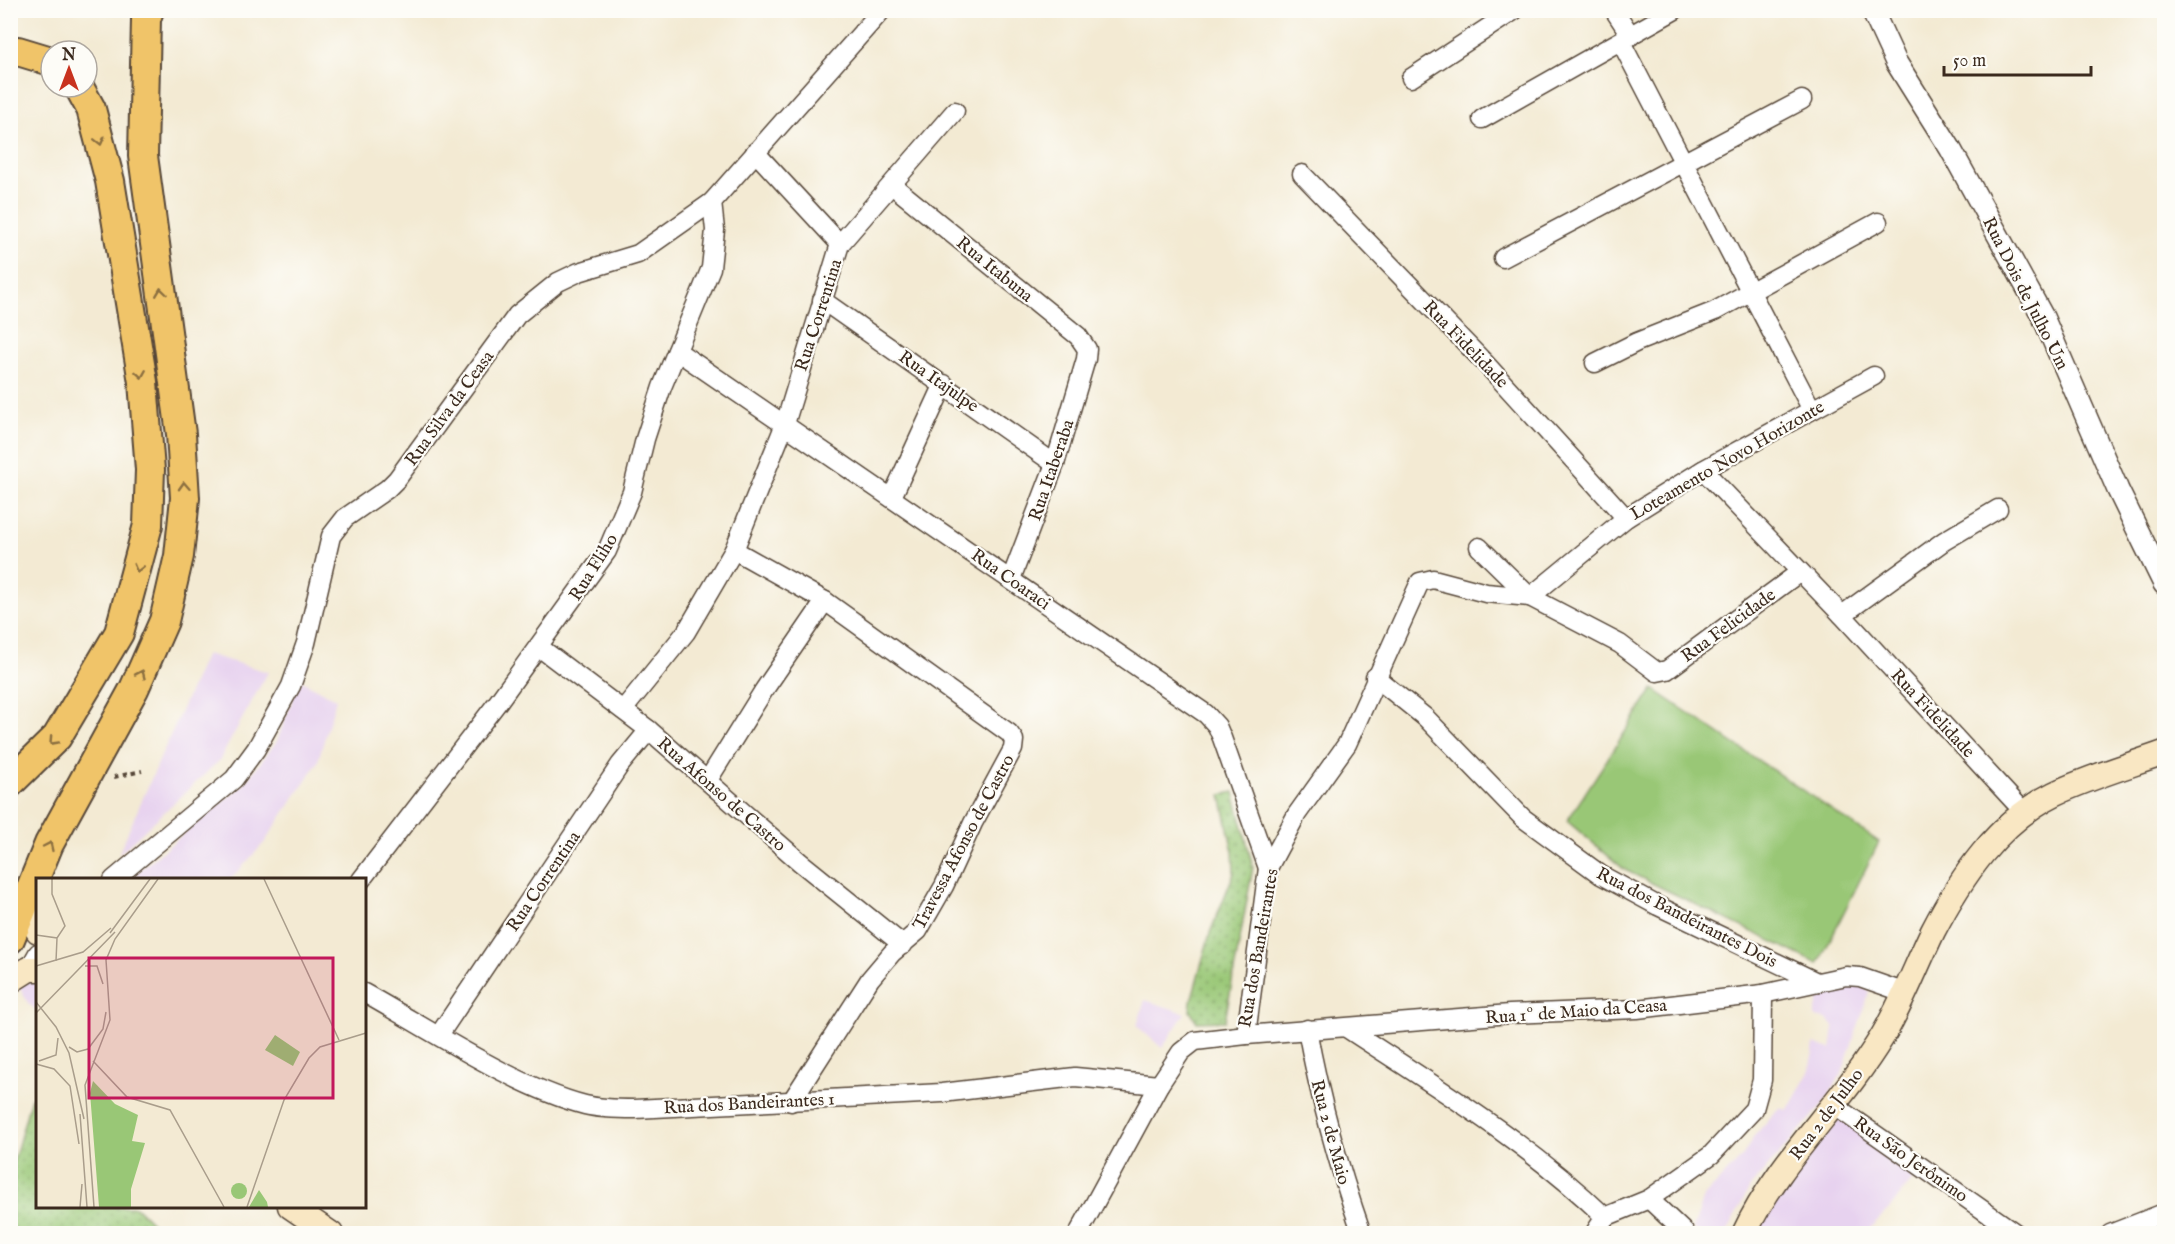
<svg xmlns="http://www.w3.org/2000/svg" width="2175" height="1244" viewBox="0 0 2175 1244" font-family="'IM FELL English',serif">
	<style>
		.built { fill: #e7d2ef }
		.green { fill: url(#green-dots); stroke: #6a784a; stroke-width: 1.5 }
		.pitch { fill: #99c776; stroke: #6a784a; stroke-width: 1.5 }
		.lines { fill: none; stroke-linecap: round; stroke-linejoin: round }
		.minor-casing { stroke: #574739; stroke-width: 21 }
		.tertiary-casing { stroke: #574739; stroke-width: 24 }
		.secondary-casing { stroke: #574739; stroke-width: 27 }
		.trunk-casing { stroke: #574739; stroke-width: 32 }
		.path { stroke: #574739; stroke-width: 4; stroke-dasharray: 4.5 4.5; stroke-linecap: butt }
		.minor { stroke: #fff; stroke-width: 18 }
		.tertiary { stroke: #fff; stroke-width: 21 }
		.secondary { stroke: #f9e7c3; stroke-width: 24 }
		.trunk { stroke: #f0c469; stroke-width: 28 }
		.oneway { stroke: #8c6f40 }
		.labels { text-anchor: middle; stroke-width: 4.5; stroke-linejoin: round; paint-order: stroke }
		.street-label { font-size: 18px; fill: #3b2a1e; stroke: #fdfcf7 }
		.inset-road { fill: none; stroke: #a99d8b; stroke-width: 1.5 }
		.view { fill: #c2185b; fill-opacity: 0.15; stroke: #c2185b; stroke-width: 3 }
		.inset-edge { fill: none; stroke: #3b2a1e; stroke-width: 3 }
	</style>
	<defs>
		<pattern id="green-dots" width="8" height="8" patternUnits="userSpaceOnUse" patternTransform="scale(1.5)"><rect width="8" height="8" fill="#99c776"/><path d="M2 2h.1M6 6h.1" fill="none" stroke="#7ea260" stroke-width="1.8" stroke-linecap="round"/></pattern>
	</defs>
	<rect width="100%" height="100%" fill="#fdfcf7"/>
	<filter id="ink" filterUnits="userSpaceOnUse"><feTurbulence type="fractalNoise" baseFrequency=".0167" numOctaves="2"/><feDisplacementMap in="SourceGraphic" scale="12" xChannelSelector="R" yChannelSelector="G"/><feConvolveMatrix kernelMatrix="1 2 1 2 8 2 1 2 1" color-interpolation-filters="sRGB"/></filter>
	<filter id="wash" filterUnits="userSpaceOnUse"><feTurbulence type="fractalNoise" baseFrequency=".008" numOctaves="4" result="noise"/><feDisplacementMap in="SourceGraphic" scale="24" xChannelSelector="R" yChannelSelector="G"/><feGaussianBlur stdDeviation="1.35" result="paint"/><feColorMatrix in="noise" values="0 0 0 0 0 0 0 0 0 0 0 0 0 0 0 0 0 1.4 0 .05"/><feComposite in="paint" operator="in"/></filter>
	<g filter="url(#wash)">
		<rect width="100%" height="100%" fill="#f3ead3"/>
		<g class="built">
			<path d="M206,654L268,672L219,761L118,855Z"/>
			<path d="M300,680L336,699L317,764L264,843L231,879L128,880L244,784L277,741Z"/>
			<path d="M37,978V1011L28,1003L19,986Z"/>
			<path d="M1850,981L1870,991L1842,1073L1823,1104L1750,1187L1726,1233H1701L1693,1229L1704,1197L1743,1156L1754,1136L1779,1108L1788,1110L1810,1070L1814,1044L1831,1049L1834,1028L1827,1019L1814,1017L1822,987Z"/>
			<path d="M1145,1000L1185,1013L1162,1048L1137,1026Z"/>
			<path d="M1840,1118L1918,1173L1890,1208L1865,1233L1755,1234L1764,1215Z"/>
		</g>
		<g class="green">
			<path d="M1234,792L1253,867L1225,1021L1197,1022L1190,1011L1191,1001L1210,933L1234,873L1233,852L1221,795Z"/>
			<path d="M31,1098L37,1105L38,1206L136,1207L162,1233H11V1171Z"/>
		</g>
		<path class="pitch" d="M1653,689L1879,842L1818,964L1625,870L1567,821Z"/>
	</g>
	<g filter="url(#ink)">
		<g class="lines">
			<g class="minor-casing">
				<g id="minor">
					<path d="M1614,10L1631,36"/>
					<path d="M1621,42L1812,410"/>
					<path d="M1411,78L1515,10"/>
					<path d="M1482,119L1675,10"/>
					<path d="M755,152L840,244"/>
					<path d="M1302,174L1485,363L1626,518"/>
					<path d="M892,185L1078,336L1087,349L1086,359L1055,464L1011,579"/>
					<path d="M1503,258L1802,100"/>
					<path d="M822,300L1055,464"/>
					<path d="M677,351L1206,714L1217,726L1222,738L1268,868"/>
					<path d="M1595,363L1637,342L1715,311L1878,222"/>
					<path d="M1703,470L1842,615L2024,812"/>
					<path d="M892,497L944,384"/>
					<path d="M1479,547L1530,597L1620,644L1657,672L1667,670L1800,572"/>
					<path d="M734,550L825,601L1009,733L1014,740L1013,749L973,823L944,886L918,931L892,953L870,979L791,1102"/>
					<path d="M1530,597L1626,518L1703,470L1874,376"/>
					<path d="M1842,615L1944,541L1998,509"/>
					<path d="M539,647L649,730L800,862L903,945"/>
					<path d="M1375,677L1426,718L1523,818L1601,875L1658,906L1817,982"/>
					<path d="M623,710L686,632L734,550L785,424L840,244L955,111"/>
					<path d="M708,780L764,690L825,601"/>
					<path d="M113,880L234,779L256,749L291,686L306,643L331,536L345,518L387,489L397,479L517,315L558,282L579,272L638,254L712,202L882,10"/>
					<path d="M361,880L498,702L607,551L632,492L645,439L662,387L711,268L715,230L712,202"/>
					<path d="M29,969L38,953"/>
					<path d="M364,993C429,1029 515,1087 585,1105C601,1109 619,1109 635,1109L942,1093L1075,1077L1159,1085"/>
					<path d="M1307,1029C1320,1101 1338,1165 1362,1234"/>
					<path d="M1348,1029C1438,1088 1527,1142 1605,1217"/>
					<path d="M439,1035L620,765L649,730"/>
					<path d="M1246,1035L1510,1014L1637,1009L1763,994L1846,976L1860,977L1903,992"/>
					<path d="M1835,1106L2017,1234"/>
					<path d="M1649,1199L1686,1234"/>
					<path d="M1078,1234L1159,1085L1181,1052L1195,1041L1246,1035L1268,868L1297,814L1347,744L1420,582L1433,579L1486,593L1530,597"/>
					<path d="M1594,1234L1605,1217L1649,1199L1711,1155L1754,1109L1762,1080L1763,994"/>
					<path d="M2110,1234L2164,1213"/>
				</g>
			</g>
			<g class="tertiary-casing">
				<path id="tertiary" d="M1872,10L1896,62L1950,148L2043,317L2118,490L2164,584"/>
			</g>
			<g class="secondary-casing">
				<g id="secondary">
					<path d="M28,895L30,918L38,931"/>
					<path d="M10,981L29,969H38"/>
					<path d="M290,1206L331,1234"/>
					<path d="M1744,1234C1778,1161 1840,1106 1882,1037C1902,1004 1916,966 1933,931C1961,877 1998,822 2054,794C2089,777 2128,766 2164,753"/>
				</g>
			</g>
			<g class="trunk-casing">
				<g id="trunk">
					<path d="M10,52L18,51L51,61"/>
					<path d="M10,783L57,737L119,633L148,525L150,470L143,382L110,181L91,109L79,87"/>
					<path d="M10,939L49,844L134,689L164,621L179,556L185,498L181,434L143,156L146,19L149,10"/>
				</g>
			</g>
			<path class="path" d="M114,777L142,771"/>
			<use href="#minor" class="minor"/>
			<use href="#tertiary" class="tertiary"/>
			<use href="#secondary" class="secondary"/>
			<use href="#trunk" class="trunk"/>
		</g>
		<defs><path id="oneway-chevron" d="M-2-3.5L2.5 0L-2 3.5" fill="none" stroke-width="1.6" stroke-linecap="round" stroke-linejoin="round" transform="scale(1.5)"/></defs>
		<g class="oneway">
			<use href="#oneway-chevron" transform="translate(100 141) rotate(76)"/>
			<use href="#oneway-chevron" transform="translate(161 292) rotate(-98)"/>
			<use href="#oneway-chevron" transform="translate(141 374) rotate(81)"/>
			<use href="#oneway-chevron" transform="translate(184 486) rotate(-93)"/>
			<use href="#oneway-chevron" transform="translate(138 568) rotate(104)"/>
			<use href="#oneway-chevron" transform="translate(141 674) rotate(-66)"/>
			<use href="#oneway-chevron" transform="translate(53 741) rotate(133)"/>
			<use href="#oneway-chevron" transform="translate(49 846) rotate(-65)"/>
		</g>
	</g>
	<g class="labels">
		<g class="street-label">
			<text transform="translate(995 269) rotate(39)" y="6">Rua Itabuna</text>
			<text transform="translate(2026 293) rotate(63)" y="6">Rua Dois de Julho Um</text>
			<text transform="translate(818 315) rotate(-72)" y="6">Rua Correntina</text>
			<text transform="translate(1466 344) rotate(46)" y="6">Rua Fidelidade</text>
			<text transform="translate(939 381) rotate(35)" y="6">Rua Itajulpe</text>
			<text transform="translate(449 408) rotate(-54)" y="6">Rua Silva da Ceasa</text>
			<text transform="translate(1727 460) rotate(-30)" y="6">Loteamento Novo Horizonte</text>
			<text transform="translate(1051 470) rotate(-71)" y="6">Rua Itaberaba</text>
			<text transform="translate(593 567) rotate(-58)" y="6">Rua Fliho</text>
			<text transform="translate(1011 579) rotate(35)" y="6">Rua Coaraci</text>
			<text transform="translate(1728 625) rotate(-36)" y="6">Rua Felicidade</text>
			<text transform="translate(1933 713) rotate(47)" y="6">Rua Fidelidade</text>
			<text transform="translate(722 794) rotate(41)" y="6">Rua Afonso de Castro</text>
			<text transform="translate(963 842) rotate(-62)" y="6">Travessa Afonso de Castro</text>
			<text transform="translate(543 881) rotate(-56)" y="6">Rua Correntina</text>
			<text transform="translate(1687 917) rotate(27)" y="6">Rua dos Bandeirantes Dois</text>
			<text transform="translate(1258 948) rotate(-80)" y="6">Rua dos Bandeirantes</text>
			<text transform="translate(1576 1011) rotate(-4)" y="6">Rua 1º de Maio da Ceasa</text>
			<text transform="translate(749 1103) rotate(-3)" y="6">Rua dos Bandeirantes 1</text>
			<text transform="translate(1826 1114) rotate(-53)" y="6">Rua 2 de Julho</text>
			<text transform="translate(1331 1132) rotate(75)" y="6">Rua 2 de Maio</text>
			<text transform="translate(1911 1159) rotate(35)" y="6">Rua São Jerônimo</text>
		</g>
	</g>
	<g transform="translate(36 878)">
		<rect width="330" height="330" fill="#f3ead3"/>
		<path d="M57,203L79,226L102,237L96,263L109,265L95,311V329H63L54,215ZM223,312L231,324L232,329H213Z" fill="#99c776"/>
		<path d="M195 313a8 8 0 1 1 16 0a8 8 0 1 1-16 0Z" fill="#99c776"/>
		<path d="M239,157L264,174L257,188L229,172Z" fill="#99c776"/>
		<path class="inset-road" d="M16,1V16L29,48L21,60M228,1L303,162M74,55L114,1M0,57L21,60L20,83M0,88L47,74L75,50M49,88H61L67,106M0,124L20,149L33,175L48,241M0,135L79,54M33,169L41,174L52,171L67,151L70,134M3,183L20,177L22,160M57,183L91,219L134,232L188,329M0,186L18,191L34,208L43,266M44,236L51,329M44,329L46,306M58,329L49,207L74,142L70,82L79,61L122,1M211,329L248,222L273,180L284,169L330,155"/>
		<path class="view" d="M53,80H297V220H53Z"/>
		<rect width="330" height="330" class="inset-edge"/>
	</g>
	<rect width="2175" height="1244" fill="none" stroke="#fdfcf7" stroke-width="36"/>
	<g transform="translate(69 69)"><circle r="28" fill="#fdfcf7" stroke="#afa8a0" stroke-width="1.5"/>
	<path d="M0-4.5L10 22L0 15L-10 22Z" fill="#c8321e"/>
	<text y="-9" font-size="16" font-weight="bold" text-anchor="middle" fill="#3b2a1e">N</text>
	</g>
	<path d="M1944 66v9h147v-9" fill="none" stroke="#3b2a1e" stroke-width="3"/>
	<text x="1953" y="66" font-size="18" fill="#3b2a1e" stroke="#fdfcf7" stroke-width="4.5" paint-order="stroke">50 m</text>
</svg>
